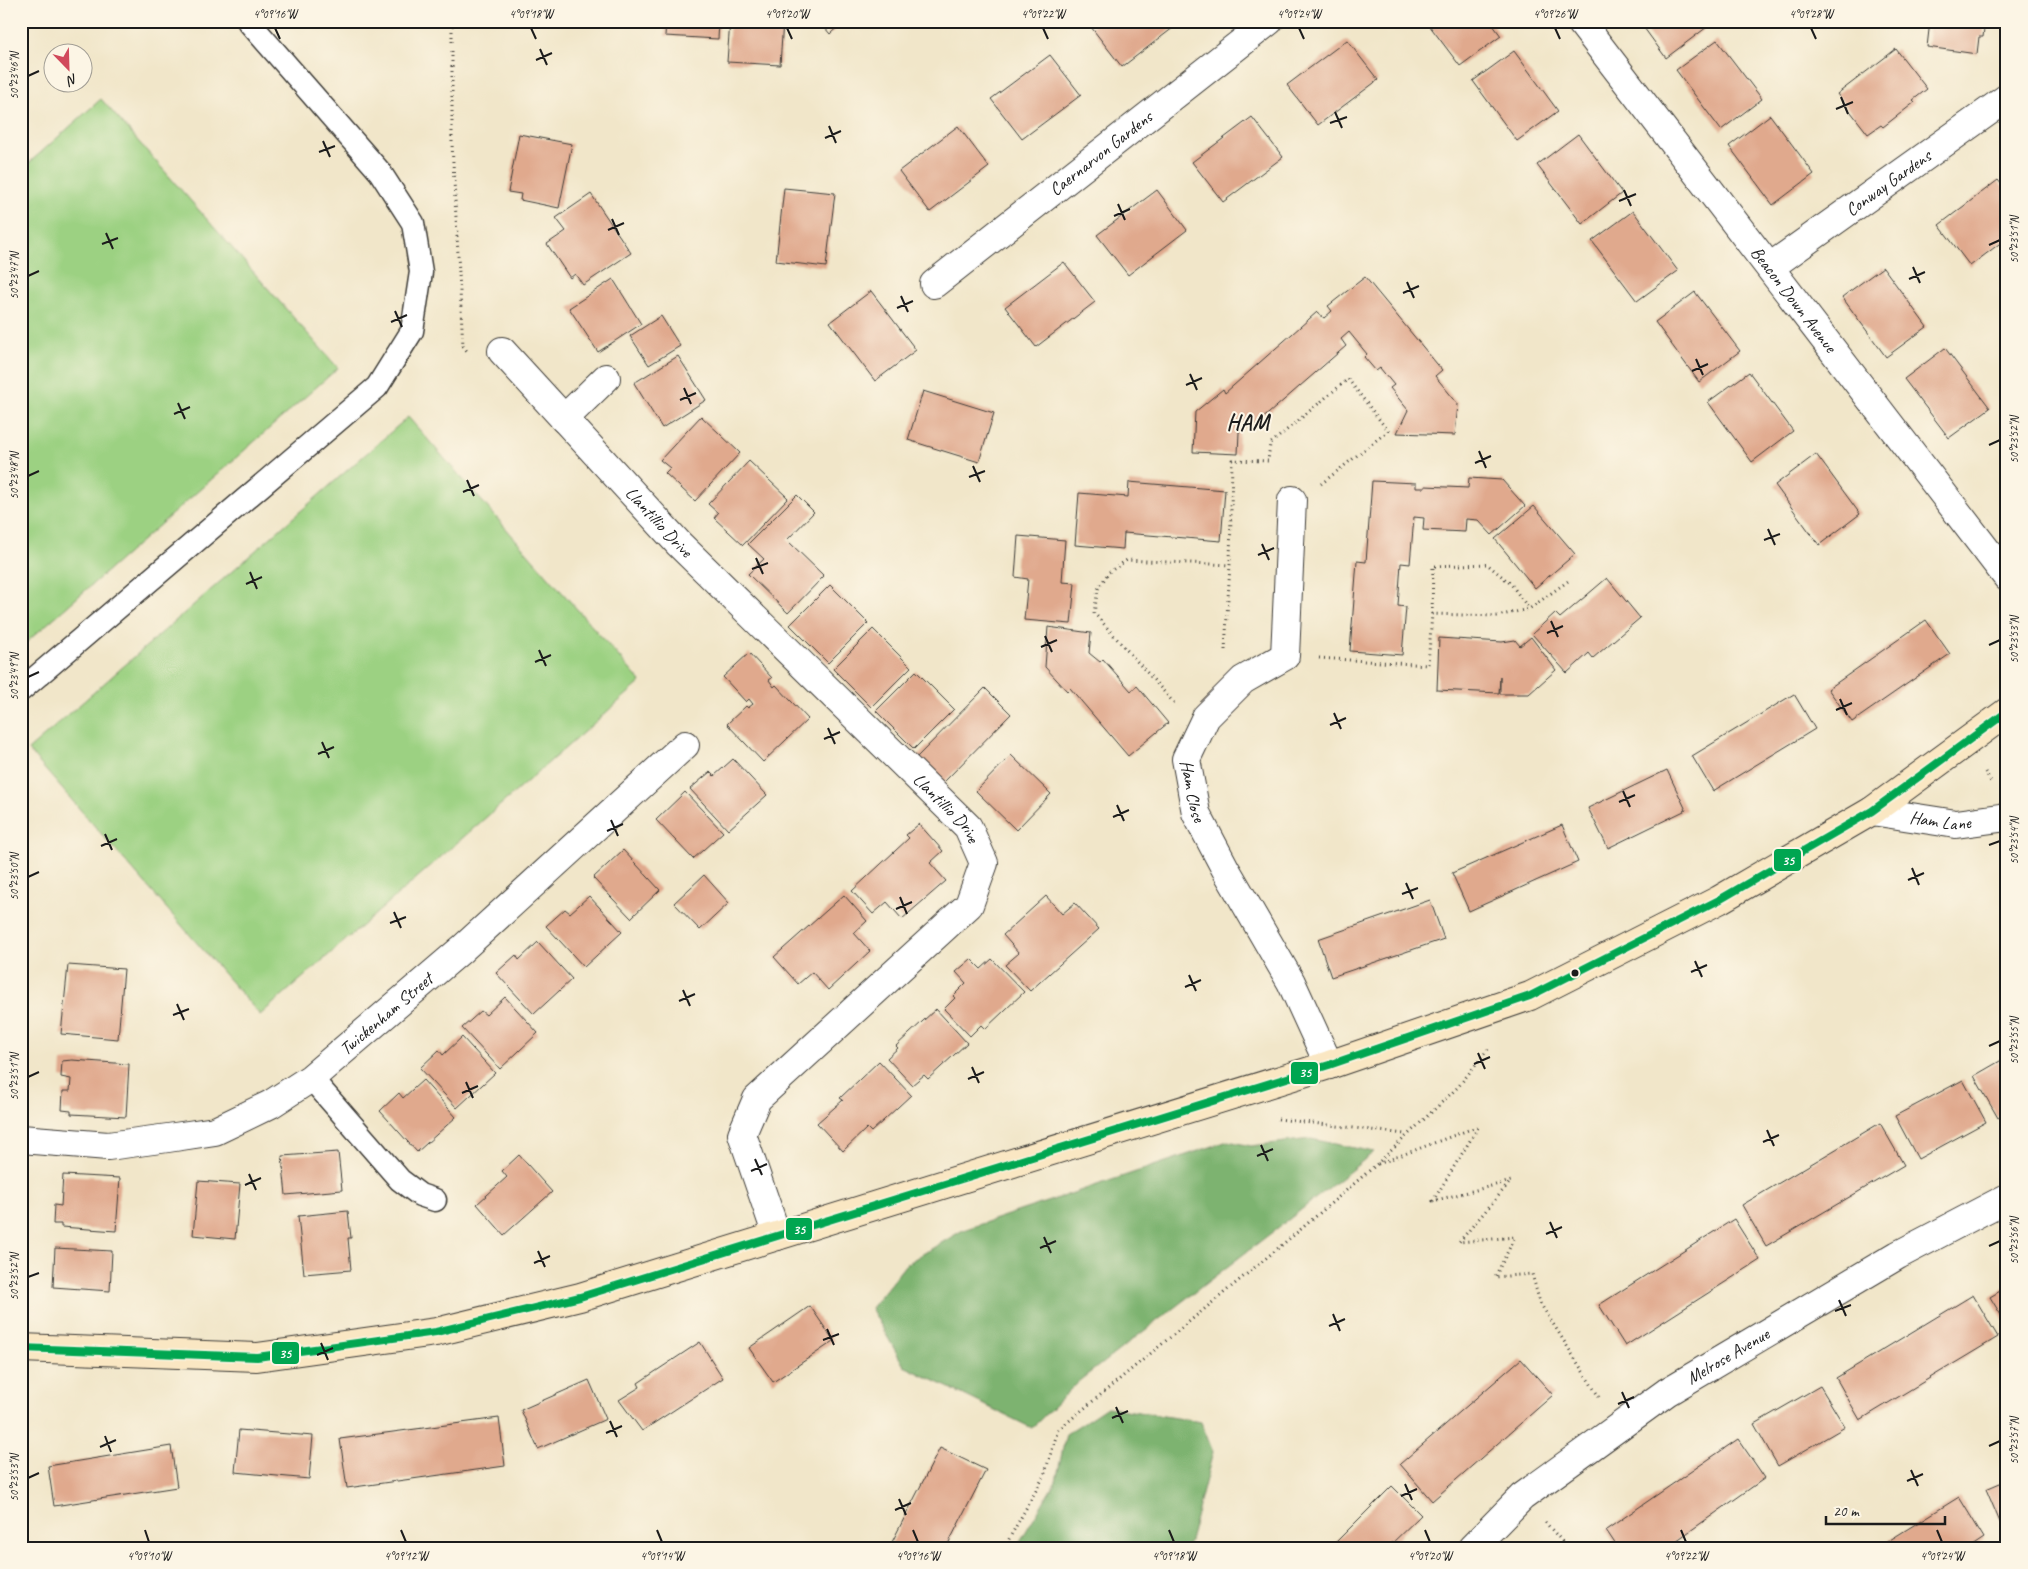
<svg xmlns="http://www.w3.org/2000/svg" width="2028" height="1569" viewBox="0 0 2028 1569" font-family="Caveat,sans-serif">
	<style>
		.green { fill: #9cd182; stroke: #5c764f }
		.forest { fill: #7db370; stroke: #4c6846 }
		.building { fill: #e0a98d }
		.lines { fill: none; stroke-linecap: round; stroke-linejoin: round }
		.lane-casing { stroke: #3c3a36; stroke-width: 25 }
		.street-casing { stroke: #3c3a36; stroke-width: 30 }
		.secondary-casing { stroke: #3c3a36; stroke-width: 30 }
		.path { stroke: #3c3a36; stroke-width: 3; stroke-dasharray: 1 4; stroke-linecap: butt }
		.lane { stroke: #fff; stroke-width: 22 }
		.street { stroke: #fff; stroke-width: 28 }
		.secondary { stroke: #fae7c3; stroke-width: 28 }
		.bus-1-casing { stroke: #fcf5e5; stroke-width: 11 }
		.bus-1 { stroke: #00a651; stroke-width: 8 }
		.ticks { fill: none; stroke: #1c1c1c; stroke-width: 2 }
		.bus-dot { fill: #1c1c1c; stroke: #fcf5e5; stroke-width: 2 }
		.labels { text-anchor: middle; stroke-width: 4; stroke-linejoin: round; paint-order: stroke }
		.street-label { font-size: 18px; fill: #1c1c1c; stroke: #fcf5e5 }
		.district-label { font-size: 22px; font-weight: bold; letter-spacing: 1px; fill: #1c1c1c; stroke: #fcf5e5 }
		.line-badge { stroke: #fcf5e5; stroke-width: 2 }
		.badge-label { font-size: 14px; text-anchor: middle; font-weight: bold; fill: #fff }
		.neatline { fill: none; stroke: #1c1c1c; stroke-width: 2 }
		.ticks-label { font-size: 12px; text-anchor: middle; fill: #1c1c1c }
	</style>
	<rect width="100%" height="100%" fill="#fcf5e5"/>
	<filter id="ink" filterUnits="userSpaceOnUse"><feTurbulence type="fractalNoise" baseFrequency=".02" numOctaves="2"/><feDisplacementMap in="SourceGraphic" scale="10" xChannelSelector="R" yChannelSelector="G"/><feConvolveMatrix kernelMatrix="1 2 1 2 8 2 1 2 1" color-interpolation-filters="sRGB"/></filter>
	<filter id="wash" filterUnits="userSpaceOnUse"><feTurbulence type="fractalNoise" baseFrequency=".0096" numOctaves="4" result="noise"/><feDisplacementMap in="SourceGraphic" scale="20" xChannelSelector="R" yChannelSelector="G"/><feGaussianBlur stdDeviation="1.12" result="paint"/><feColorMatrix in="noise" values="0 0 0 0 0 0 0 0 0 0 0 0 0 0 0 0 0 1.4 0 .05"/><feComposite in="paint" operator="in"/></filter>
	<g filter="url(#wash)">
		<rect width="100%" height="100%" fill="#f1e6c9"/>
		<g class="green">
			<path d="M101,99L338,368L21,647V170Z"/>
			<path d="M408,417L641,682L260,1015L28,750Z"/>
		</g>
		<g class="forest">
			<path d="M1311,1139L1374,1152L1292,1217L1079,1381L1032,1428L904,1366L871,1308L906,1264L963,1230L1228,1141L1251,1146Z"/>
			<path d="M1107,1407L1201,1422L1213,1452L1190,1541L1185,1548H1016L1056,1481L1066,1434Z"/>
		</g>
		<g id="blocks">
			<g class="building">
				<path d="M666,21H719L718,39L665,36Z"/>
				<path d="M730,21H783L780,65L727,62Z"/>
				<path d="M819,21H844L830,34Z"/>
				<path d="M1098,21H1182L1122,67L1091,27Z"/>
				<path d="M1426,21H1490L1501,36L1460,66Z"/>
				<path d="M1639,21H1703L1707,27L1666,58Z"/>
				<path d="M1930,21H1985L1983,37H1979L1977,54L1927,47Z"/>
				<path d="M1347,40L1378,80L1318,125L1287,85Z"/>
				<path d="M1717,40L1762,99L1721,130L1676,70Z"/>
				<path d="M1896,49L1927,89L1913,100L1915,102L1883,127L1881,125L1868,134L1837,94Z"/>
				<path d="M1514,51L1558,111L1517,141L1473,81Z"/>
				<path d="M1050,55L1081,95L1022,139L991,99Z"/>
				<path d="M1770,115L1814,174L1773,205L1729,146Z"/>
				<path d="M1252,117L1283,157L1223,202L1192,162Z"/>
				<path d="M958,126L989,167L930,212L899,171Z"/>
				<path d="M519,134L572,144L559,208L520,200L521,194L508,192Z"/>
				<path d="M1578,134L1622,193L1582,224L1537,165Z"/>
				<path d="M1998,180L2007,191V238L1970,266L1939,225Z"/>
				<path d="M784,188L835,193L826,267L776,261Z"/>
				<path d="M1157,190L1187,230L1128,275L1097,235Z"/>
				<path d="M591,194L631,253L583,285L575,274L570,278L547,244L566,231L556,218Z"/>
				<path d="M1633,211L1678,271L1637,301L1592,241Z"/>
				<path d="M1064,262L1095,302L1036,347L1005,307Z"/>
				<path d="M1883,267L1927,327L1886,357L1842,297Z"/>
				<path d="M1365,277L1442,370L1435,376L1458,404L1455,435L1397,433L1408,410L1390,388L1394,385L1380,368L1376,371L1364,357L1367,354L1349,332L1341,339L1346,346L1253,427L1250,423L1239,432L1238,454L1193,452L1195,412L1223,389L1225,393L1317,312L1324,318L1332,311L1328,306Z"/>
				<path d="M613,279L641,324L598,352L569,308Z"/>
				<path d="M871,291L916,350L875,381L830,322Z"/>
				<path d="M1695,292L1740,351L1699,382L1655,322Z"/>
				<path d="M661,316L680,346L649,365L630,336Z"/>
				<path d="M1945,348L1990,408L1949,438L1904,379Z"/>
				<path d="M678,356L706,400L662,428L634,383Z"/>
				<path d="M1749,372L1793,431L1752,462L1708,402Z"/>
				<path d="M923,391L994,413L979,462L908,440Z"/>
				<path d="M701,416L740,453L695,501L665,473L670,468L660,460Z"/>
				<path d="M1816,454L1860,514L1819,545L1775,485Z"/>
				<path d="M749,461L788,498L743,545L714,518L718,513L708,504Z"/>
				<path d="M1469,478L1502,480L1525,506L1492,535L1478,520L1466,519L1465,532L1423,530L1424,518L1414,517L1410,564L1401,563L1398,606L1406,607L1402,655L1350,651L1357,561L1366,562L1372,481L1416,483V488H1425V486L1468,488Z"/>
				<path d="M1129,482L1225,490L1221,541L1124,533L1123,549L1075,545L1079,493L1128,497Z"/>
				<path d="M797,495L814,512L787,540L824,576L788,613L748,574L764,559L748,544Z"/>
				<path d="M1534,506L1575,554L1535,588L1495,539Z"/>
				<path d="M1018,536L1065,540L1062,582L1075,583L1071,624L1024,620L1028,579L1015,577Z"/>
				<path d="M1607,578L1640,618L1593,658L1589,653L1567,673L1532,634L1555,613L1560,618Z"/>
				<path d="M830,585L868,623L828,663L790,625Z"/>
				<path d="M1926,620L1950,654L1852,722L1828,689Z"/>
				<path d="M1048,627L1091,633L1089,653L1100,662L1103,659L1131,691L1137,686L1168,723L1128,756L1070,688L1067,691L1045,667Z"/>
				<path d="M873,629L911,667L871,707L833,669Z"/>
				<path d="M1531,637L1556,670L1529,694H1500V677L1499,693L1437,690L1439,638L1502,642L1515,640L1520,646Z"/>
				<path d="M749,653L772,678L769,680L774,687L776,685L808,719L763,762L727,724L746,706L748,708L753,704L749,699L746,702L723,677Z"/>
				<path d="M916,671L954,709L914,749L876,711Z"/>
				<path d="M985,688L1011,714L941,785L915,759Z"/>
				<path d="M1794,694L1815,729L1713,791L1692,756Z"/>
				<path d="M1011,755L1051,794L1016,830L976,791Z"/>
				<path d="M733,759L767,795L728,830L690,789L710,772L714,776Z"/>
				<path d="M1667,770L1686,810L1608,848L1588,808Z"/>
				<path d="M685,792L723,832L693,859L656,820Z"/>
				<path d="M919,824L943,851L930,863L946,881L902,919L887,902L873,914L852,891L909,838L906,835Z"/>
				<path d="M1562,825L1578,862L1469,911L1452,873Z"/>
				<path d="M623,850L660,890L631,918L593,878Z"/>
				<path d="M704,875L729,903L700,930L674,903Z"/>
				<path d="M844,895L867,921L854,933L870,951L828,990L812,972L798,984L774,957Z"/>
				<path d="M589,896L622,932L584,967L546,926L565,909L570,913Z"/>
				<path d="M1046,896L1062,914L1075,903L1099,929L1030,991L1005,965L1019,953L1003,935Z"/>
				<path d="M1430,900L1444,939L1331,977L1318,939Z"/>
				<path d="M538,942L572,979L534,1014L496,973L516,955L519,960Z"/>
				<path d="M971,959L981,969L992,959L1024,992L985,1029L981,1025L970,1036L944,1009L955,998L953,996L966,983L956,972Z"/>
				<path d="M68,965L124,969L118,1039L61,1034Z"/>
				<path d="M505,997L538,1033L500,1069L462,1028L481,1011L486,1015Z"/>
				<path d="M936,1009L967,1043L928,1079L924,1075L912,1085L887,1058L898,1048L896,1046Z"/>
				<path d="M462,1037L495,1073L457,1108L420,1068L439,1050L443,1055Z"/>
				<path d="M2007,1057V1113L1998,1118L1974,1076Z"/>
				<path d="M72,1060L129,1064L126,1117L71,1114V1111L62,1110L63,1091H70L71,1079L61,1077L62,1061Z"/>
				<path d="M879,1061L911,1095L871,1132L867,1128L843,1151L817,1123L843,1100L840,1098Z"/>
				<path d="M423,1080L456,1117L417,1152L380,1111L399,1093L403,1098Z"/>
				<path d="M1963,1080L1986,1122L1918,1159L1895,1116Z"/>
				<path d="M1880,1123L1904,1165L1766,1246L1742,1205Z"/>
				<path d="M338,1152L342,1190L286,1195L282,1156Z"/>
				<path d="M519,1155L552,1192L504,1235L477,1204L507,1177L502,1171Z"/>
				<path d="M63,1175L120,1178L116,1231L61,1227V1224H53L54,1205L61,1206Z"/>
				<path d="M198,1181L240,1184L235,1239L193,1235Z"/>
				<path d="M348,1211L351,1238H348L351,1270L304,1274L298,1216Z"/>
				<path d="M1734,1219L1760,1260L1625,1346L1599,1305Z"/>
				<path d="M55,1248L112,1251L110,1291L53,1287Z"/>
				<path d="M2007,1287V1325L1990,1297Z"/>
				<path d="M1973,1295L1998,1337L1860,1420L1836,1378Z"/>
				<path d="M810,1306L834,1341L773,1382L749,1348Z"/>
				<path d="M700,1342L723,1378L642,1431L619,1400L640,1387L638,1383Z"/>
				<path d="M1521,1359L1553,1395L1432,1501L1400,1464Z"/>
				<path d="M589,1380L606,1419L538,1449L521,1410Z"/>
				<path d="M1820,1386L1845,1427L1778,1466L1754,1424Z"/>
				<path d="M499,1418L505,1466L347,1488L340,1439Z"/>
				<path d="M239,1430L313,1436L309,1479L235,1472Z"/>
				<path d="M1738,1439L1765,1478L1666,1548H1618L1606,1530Z"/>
				<path d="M171,1446L177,1487L54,1506L48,1466Z"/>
				<path d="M940,1448L986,1470L946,1548H899L891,1544Z"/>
				<path d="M2007,1480V1525L2002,1527L1986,1489Z"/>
				<path d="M1392,1486L1421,1515L1387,1548H1330Z"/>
				<path d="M1959,1497L1984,1538L1969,1548H1877Z"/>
			</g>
		</g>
	</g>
	<g filter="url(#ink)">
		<use href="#blocks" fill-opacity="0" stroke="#3c3a36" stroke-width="1"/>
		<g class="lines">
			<g class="lane-casing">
				<g id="lane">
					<path d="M21,690L377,387L412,331L421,272L413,223L380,172L248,21"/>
					<path d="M311,1078L400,1180L420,1195L435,1200"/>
				</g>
			</g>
			<g class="street-casing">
				<g id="street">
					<path id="s1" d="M1580,21L2007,577"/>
					<path id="s2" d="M1770,267L2007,98"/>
					<path id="s3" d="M934,284L1269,21"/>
					<path id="s4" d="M502,351L679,544L968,827L984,863L969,905L757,1099L742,1134L777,1236"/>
					<path d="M564,419L606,378"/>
					<path id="s5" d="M1292,500L1285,656L1243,680L1206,717L1186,759L1196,813L1225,868L1291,982L1329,1065"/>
					<path id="s6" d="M1872,811L1956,824L2007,817"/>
					<path id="s7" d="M21,1139L108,1146L168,1138L215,1131L271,1104L311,1078L462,949L685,745"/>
					<path id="s8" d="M1472,1548L1522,1497L1667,1392L1898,1255L2007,1198"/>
				</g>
			</g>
			<g class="secondary-casing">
				<path id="secondary" d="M21,1348L257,1357L436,1332L580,1297L1329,1065L1530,996L1719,900L1872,811L2007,712"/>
			</g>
			<g class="path">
				<path d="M452,21V144L463,346L467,351"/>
				<path d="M1432,614L1433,566L1487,564L1511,584L1529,609"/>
				<path d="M1225,650L1230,565L1232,460L1268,461L1270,444L1348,379L1388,431L1321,484"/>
				<path d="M1319,658L1428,665L1432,614L1497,616L1529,609L1571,579"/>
				<path d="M1174,703L1094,613L1098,589L1109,572L1127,560L1230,565"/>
				<path d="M1985,772L1992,784"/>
				<path d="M1278,1119L1405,1134"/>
				<path d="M1378,1164L1479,1126L1433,1201L1511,1181L1459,1242L1515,1237L1495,1277L1532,1274L1540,1303L1599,1397"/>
				<path d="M1545,1522L1568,1548"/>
				<path d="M1004,1548L1044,1476L1058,1430L1294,1235L1376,1165L1458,1087L1489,1048"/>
			</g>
			<use href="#lane" class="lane"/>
			<use href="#street" class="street"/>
			<use href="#secondary" class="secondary"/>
			<g class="bus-1-casing">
				<path id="bus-1" d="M21,1348L257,1357L436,1332L580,1297L1329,1065L1530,996L1719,900L1872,811L2007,712"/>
			</g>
			<use href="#bus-1" class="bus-1"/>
		</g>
	</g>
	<path class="ticks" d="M275,28L280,39M531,28L536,39M787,28L792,39M1043,28L1048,39M1299,28L1304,39M1555,28L1560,39M1811,28L1816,39M540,49L547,65M536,60L552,53M28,76L39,71M1841,97L1848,114M1836,109L1853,102M1335,112L1342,128M1330,123L1347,117M829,126L836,143M825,138L841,131M323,141L330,157M319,152L335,146M1624,190L1631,206M1619,201L1636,194M1118,204L1125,220M1114,216L1130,209M612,219L619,235M608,230L624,223M106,233L113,249M102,244L118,238M1989,245L2000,240M1913,267L1920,283M28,276L39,271M1909,279L1925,272M1407,282L1414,298M1403,293L1419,286M901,296L908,312M897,308L913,301M395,311L402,327M391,322L407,315M1696,359L1703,375M1692,371L1708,364M1190,374L1197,390M1186,385L1202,378M684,388L691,404M680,400L696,393M178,403L185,419M174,414L190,407M1989,445L2000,440M1479,451L1486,468M1475,463L1491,456M973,466L980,482M28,476L39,471M969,477L985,471M467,480L474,496M463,492L479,485M1768,529L1775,545M1764,540L1780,534M1262,544L1269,560M1258,555L1274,548M756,558L763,574M752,569L768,563M250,572L257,589M246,584L262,577M1551,621L1558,637M1547,633L1563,626M1045,636L1052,652M1989,645L2000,640M1041,647L1057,640M539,650L546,666M535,662L551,655M28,677L39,672M1840,699L1847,715M1836,710L1852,703M1334,713L1341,729M1330,725L1346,718M828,728L835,744M824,739L840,732M322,742L329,758M318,754L334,747M1623,791L1630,807M1619,802L1635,795M1117,805L1124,821M1113,817L1129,810M611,820L618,836M607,831L623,824M105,834L112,850M1989,845L2000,841M101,846L117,839M1912,868L1919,885M28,877L39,872M1908,880L1924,873M1406,883L1413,899M1402,894L1418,888M900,897L907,914M896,909L912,902M394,912L401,928M390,923L406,917M1695,961L1702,977M1691,972L1707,965M1189,975L1196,991M1185,987L1201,980M683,990L690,1006M679,1001L695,994M177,1004L184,1020M173,1015L189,1009M1989,1046L2000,1041M1478,1053L1485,1069M1474,1064L1490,1057M972,1067L979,1083M28,1077L39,1072M968,1079L984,1072M466,1082L473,1098M462,1093L478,1086M1767,1130L1774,1146M1763,1142L1779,1135M1261,1145L1268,1161M1257,1156L1273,1149M755,1159L762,1175M751,1171L767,1164M249,1174L256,1190M245,1185L261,1178M1550,1222L1557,1238M1546,1234L1562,1227M1044,1237L1051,1253M1989,1246L2000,1241M1040,1248L1056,1241M538,1251L545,1267M534,1263L550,1256M28,1277L39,1273M1839,1300L1846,1316M1835,1311L1851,1305M1333,1314L1340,1331M1329,1326L1345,1319M827,1329L834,1345M823,1340L839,1334M321,1343L328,1360M317,1355L333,1348M1622,1392L1629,1408M1618,1404L1634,1397M1116,1407L1123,1423M1112,1418L1128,1411M610,1421L617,1437M606,1433L622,1426M105,1436L111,1452M1989,1446L2000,1441M100,1447L116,1440M1911,1470L1918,1486M28,1478L39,1473M1907,1481L1923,1474M1405,1484L1412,1500M1401,1496L1417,1489M899,1499L906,1515M895,1510L911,1503M145,1530L149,1542M401,1530L406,1542M657,1530L662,1542M913,1530L918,1542M1169,1530L1174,1542M1425,1530L1430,1542M1681,1530L1686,1542M1937,1530L1942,1542"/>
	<circle class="bus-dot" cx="1575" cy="973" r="4.5"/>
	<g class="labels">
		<g class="street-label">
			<text dy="6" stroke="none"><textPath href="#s3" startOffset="212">Caernarvon Gardens</textPath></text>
			<text dy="6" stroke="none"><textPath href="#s2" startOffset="145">Conway Gardens</textPath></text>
			<text dy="6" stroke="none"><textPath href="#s1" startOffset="351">Beacon Down Avenue</textPath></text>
			<text dy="6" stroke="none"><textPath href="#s4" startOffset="232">Llantillio Drive</textPath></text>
			<text dy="6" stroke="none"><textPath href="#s5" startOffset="336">Ham Close</textPath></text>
			<text dy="6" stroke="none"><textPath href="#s4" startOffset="638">Llantillio Drive</textPath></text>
			<text dy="6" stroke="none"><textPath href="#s6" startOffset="69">Ham Lane</textPath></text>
			<text dy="6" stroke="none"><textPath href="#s7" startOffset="404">Twickenham Street</textPath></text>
			<text dy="6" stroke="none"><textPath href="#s8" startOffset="321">Melrose Avenue</textPath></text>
		</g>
		<g class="district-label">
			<text x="1248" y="430">HAM</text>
		</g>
	</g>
	<g class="line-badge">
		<rect x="1773" y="848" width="29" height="24" rx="5" fill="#00a651"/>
		<rect x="1290" y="1061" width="29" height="24" rx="5" fill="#00a651"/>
		<rect x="785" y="1217" width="28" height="24" rx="5" fill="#00a651"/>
		<rect x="271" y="1341" width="29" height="24" rx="5" fill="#00a651"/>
	</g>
	<g class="badge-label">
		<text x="1788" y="865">35</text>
		<text x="1305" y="1077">35</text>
		<text x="799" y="1234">35</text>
		<text x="285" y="1358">35</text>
	</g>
	<rect width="2028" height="1569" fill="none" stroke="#fcf5e5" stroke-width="55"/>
	<g transform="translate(68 68) rotate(157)"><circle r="24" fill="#fcf5e5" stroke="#a29e95"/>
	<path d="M0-4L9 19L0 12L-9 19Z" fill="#d1495b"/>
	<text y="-8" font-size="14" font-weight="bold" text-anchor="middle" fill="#1c1c1c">N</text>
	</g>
	<path d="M1826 1516v8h119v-8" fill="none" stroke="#1c1c1c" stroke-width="2.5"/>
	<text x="1833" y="1516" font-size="15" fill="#1c1c1c" stroke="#fcf5e5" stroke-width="4" paint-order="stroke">20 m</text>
	<rect x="28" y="28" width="1972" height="1514" class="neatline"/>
	<g class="ticks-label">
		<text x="275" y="18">4°09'16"W</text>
		<text x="531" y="18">4°09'18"W</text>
		<text x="787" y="18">4°09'20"W</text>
		<text x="1043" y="18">4°09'22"W</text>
		<text x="1299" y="18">4°09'24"W</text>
		<text x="1555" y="18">4°09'26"W</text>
		<text x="1811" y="18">4°09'28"W</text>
		<text transform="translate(14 76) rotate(-90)" y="4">50°23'46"N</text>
		<text transform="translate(2014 240) rotate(-90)" y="4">50°23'51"N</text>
		<text transform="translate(14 276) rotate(-90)" y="4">50°23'47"N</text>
		<text transform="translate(2014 440) rotate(-90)" y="4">50°23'52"N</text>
		<text transform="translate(14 476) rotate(-90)" y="4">50°23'48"N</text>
		<text transform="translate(2014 640) rotate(-90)" y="4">50°23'53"N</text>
		<text transform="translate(14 677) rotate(-90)" y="4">50°23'49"N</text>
		<text transform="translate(2014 841) rotate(-90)" y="4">50°23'54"N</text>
		<text transform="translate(14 877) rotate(-90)" y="4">50°23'50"N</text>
		<text transform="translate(2014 1041) rotate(-90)" y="4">50°23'55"N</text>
		<text transform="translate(14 1077) rotate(-90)" y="4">50°23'51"N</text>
		<text transform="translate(2014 1241) rotate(-90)" y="4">50°23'56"N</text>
		<text transform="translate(14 1277) rotate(-90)" y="4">50°23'52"N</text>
		<text transform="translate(2014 1441) rotate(-90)" y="4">50°23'57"N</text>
		<text transform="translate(14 1478) rotate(-90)" y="4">50°23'53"N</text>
		<text x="149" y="1560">4°09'10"W</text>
		<text x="406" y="1560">4°09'12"W</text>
		<text x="662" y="1560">4°09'14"W</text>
		<text x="918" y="1560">4°09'16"W</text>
		<text x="1174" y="1560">4°09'18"W</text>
		<text x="1430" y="1560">4°09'20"W</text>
		<text x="1686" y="1560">4°09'22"W</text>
		<text x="1942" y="1560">4°09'24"W</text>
	</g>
</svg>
